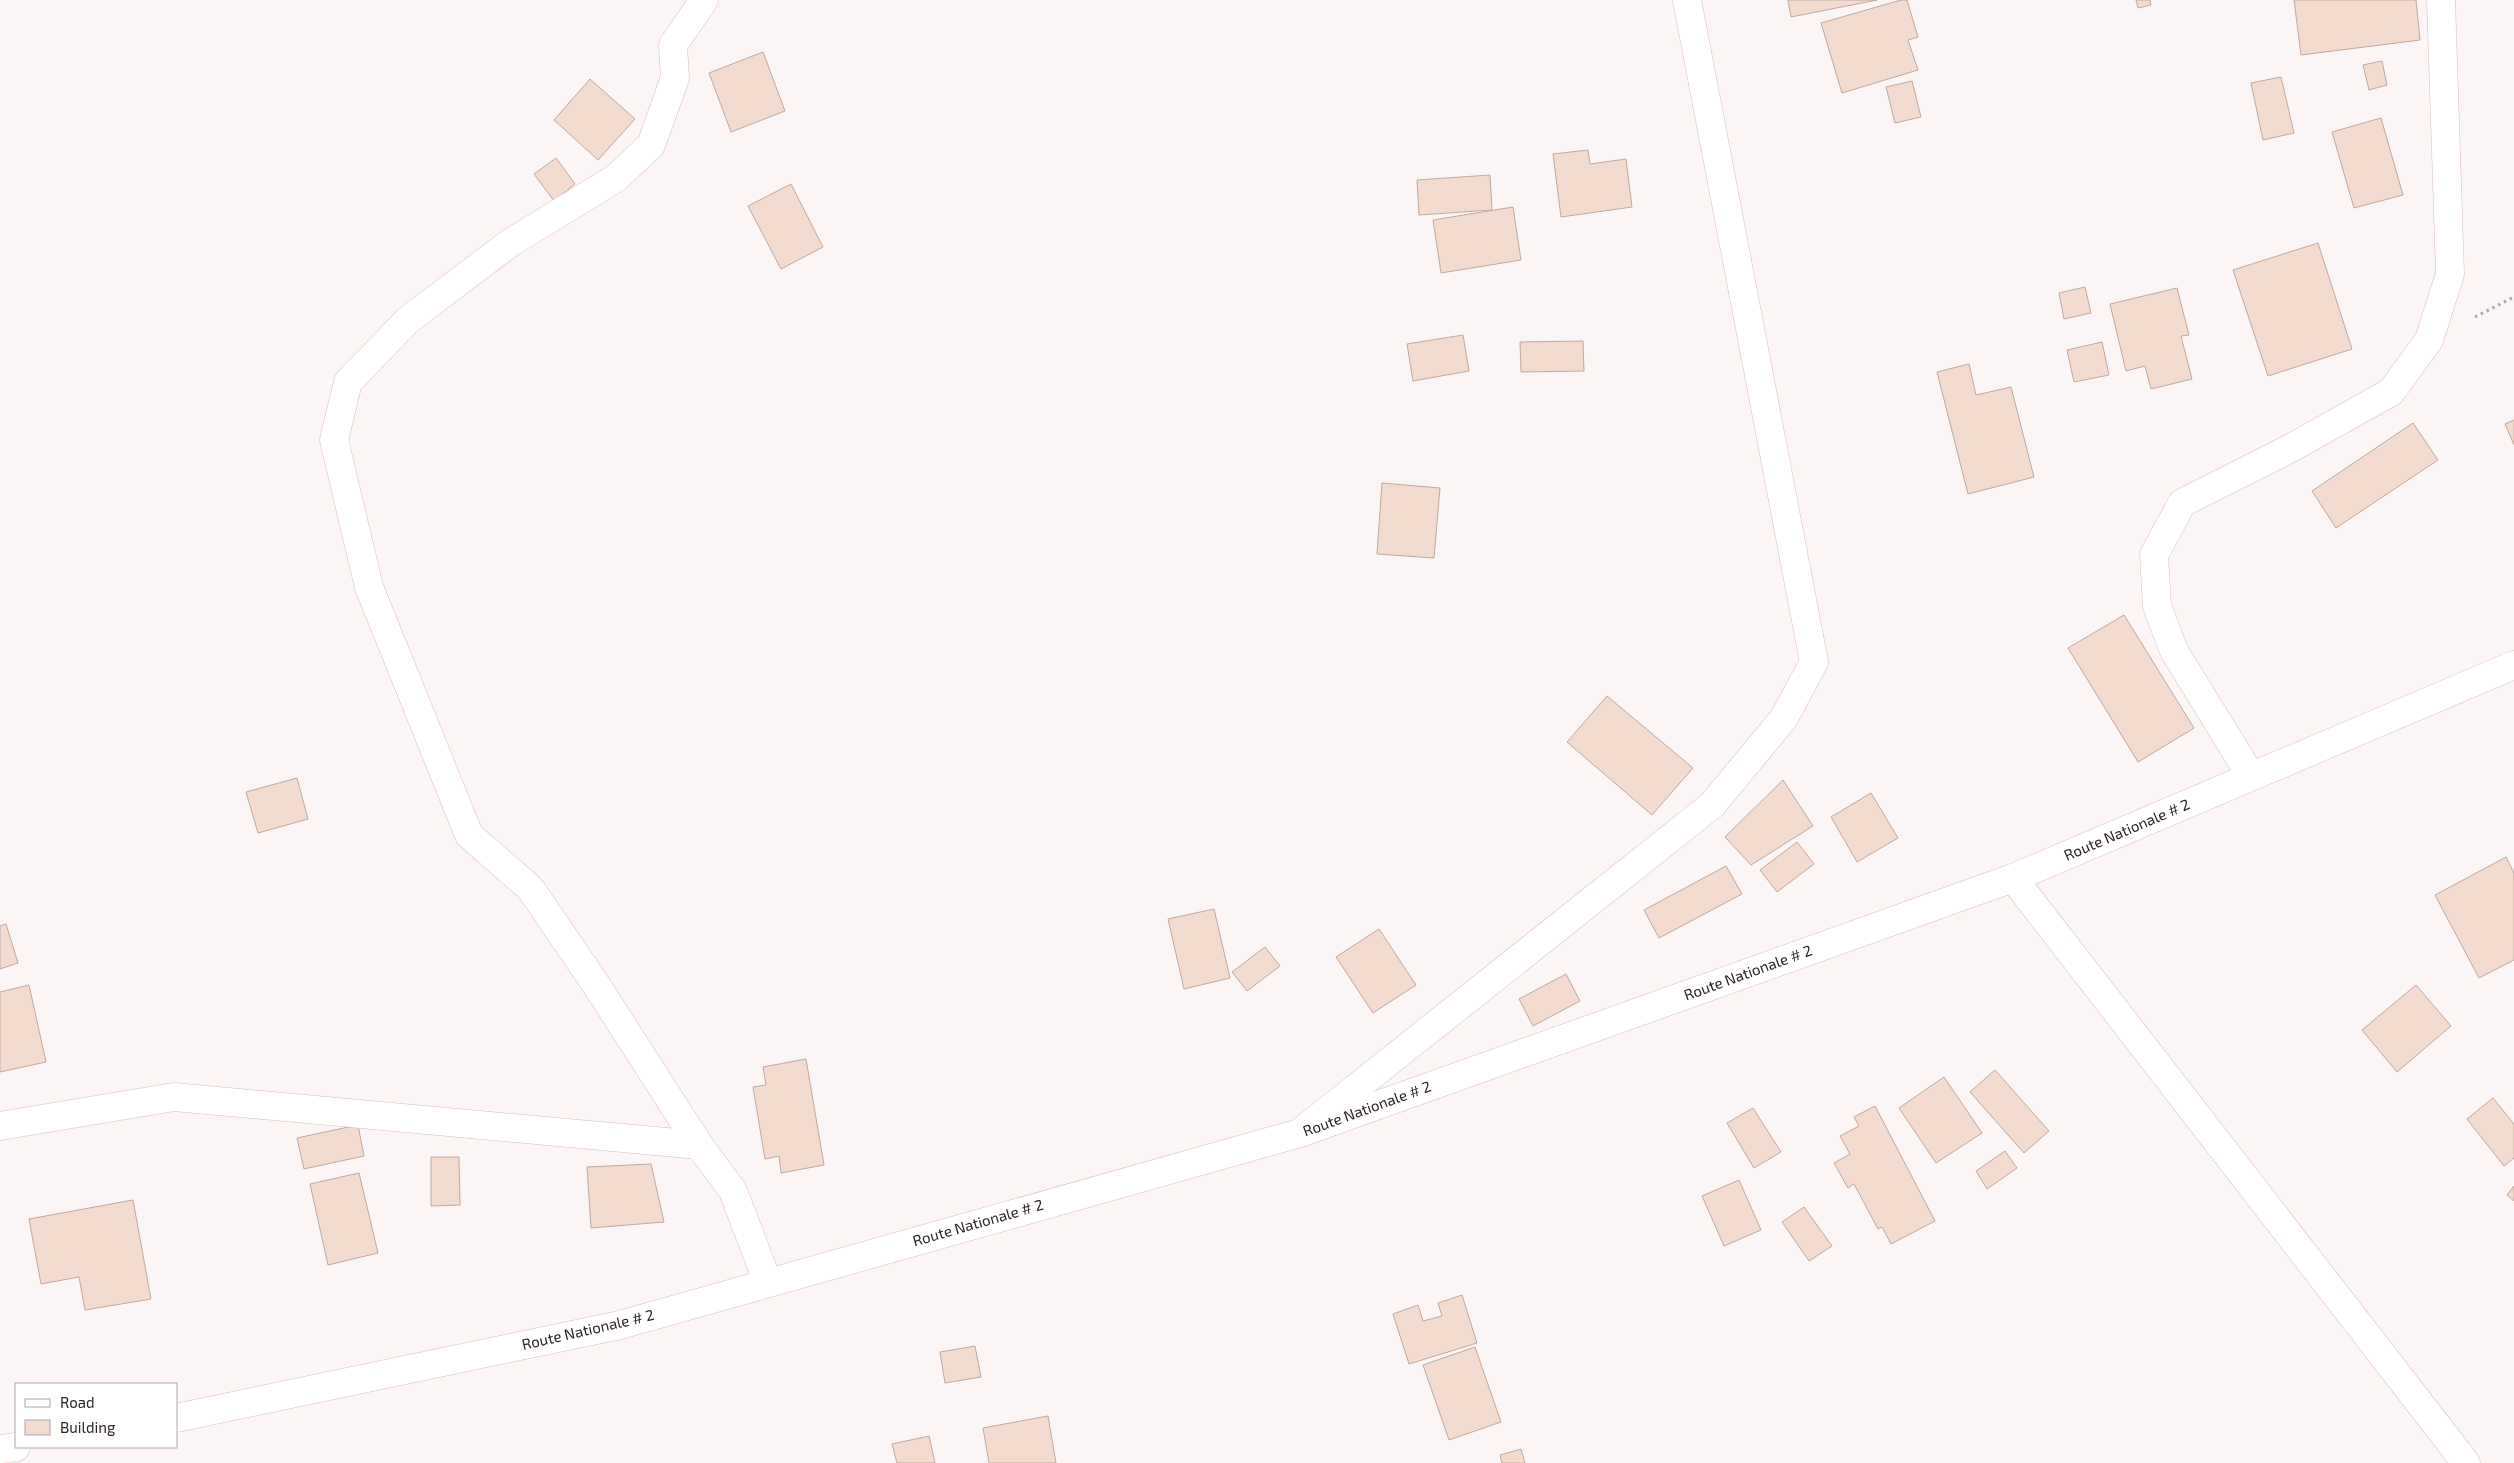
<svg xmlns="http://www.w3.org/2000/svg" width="2514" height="1463" viewBox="0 0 2514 1463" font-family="'Exo 2',sans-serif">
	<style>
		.building { fill: #f3dbd0; stroke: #c0a99f }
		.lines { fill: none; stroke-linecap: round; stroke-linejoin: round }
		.minor-casing { stroke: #d9bebb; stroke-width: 29 }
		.primary-casing { stroke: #d9bebb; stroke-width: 29 }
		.path { stroke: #ada5a5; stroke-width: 3; stroke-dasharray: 2.5 4; stroke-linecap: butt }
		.minor { stroke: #fff; stroke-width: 28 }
		.primary { stroke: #fff; stroke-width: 28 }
		.labels { text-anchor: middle; stroke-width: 4.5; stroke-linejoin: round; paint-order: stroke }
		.street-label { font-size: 15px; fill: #2c2221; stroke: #fff }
	</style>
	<rect width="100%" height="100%" fill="#fbf5f5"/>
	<g class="building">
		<path d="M1788,0H1877L1791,17Z"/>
		<path d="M1901,0H1907L1918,37L1908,40L1918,70L1842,93L1821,23Z"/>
		<path d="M2136,0H2150L2151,5L2138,8Z"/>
		<path d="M2294,0H2416L2420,40L2301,55Z"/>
		<path d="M763,52L785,111L731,132L709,73Z"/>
		<path d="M2382,61L2387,85L2369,90L2363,65Z"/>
		<path d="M2281,77L2294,133L2263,140L2251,83Z"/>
		<path d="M590,79L635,119L598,160L554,120Z"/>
		<path d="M1912,81L1921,117L1895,123L1886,87Z"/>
		<path d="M2381,118L2403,195L2354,208L2332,132Z"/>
		<path d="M1588,150L1590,164L1626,159L1632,207L1561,217L1553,154Z"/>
		<path d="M556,158L575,184L554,201L534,174Z"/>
		<path d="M1490,175L1492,210L1419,215L1417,180Z"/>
		<path d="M791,184L823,247L781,269L748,206Z"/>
		<path d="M1513,207L1521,260L1441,273L1433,220Z"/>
		<path d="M2318,243L2352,349L2268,376L2233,270Z"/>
		<path d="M2085,287L2091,313L2064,319L2059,293Z"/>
		<path d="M2177,288L2189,335L2181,336L2192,379L2151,389L2145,366L2126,371L2110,304Z"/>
		<path d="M1463,335L1469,371L1413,381L1407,344Z"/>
		<path d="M1583,341L1584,371L1521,372L1520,342Z"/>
		<path d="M2102,342L2109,375L2074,382L2067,350Z"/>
		<path d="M1969,364L1976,395L2011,387L2034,477L1968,494L1937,372Z"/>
		<path d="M2514,420V445L2505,424Z"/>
		<path d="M2413,423L2438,460L2336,528L2312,491Z"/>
		<path d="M1382,483L1440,488L1434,558L1377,554Z"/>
		<path d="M2124,615L2194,728L2138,762L2068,648Z"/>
		<path d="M1607,696L1693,768L1652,815L1567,742Z"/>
		<path d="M297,778L308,819L258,833L246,792Z"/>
		<path d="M1783,780L1813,826L1751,865L1725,837Z"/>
		<path d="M1871,793L1898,838L1857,862L1831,817Z"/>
		<path d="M1797,842L1814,864L1777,892L1760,870Z"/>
		<path d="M2506,857L2514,873V960L2479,978L2435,895Z"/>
		<path d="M1726,866L1742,894L1659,938L1644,910Z"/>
		<path d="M1214,909L1230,978L1184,989L1168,919Z"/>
		<path d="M6,924L18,963L0,969V926Z"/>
		<path d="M1379,929L1416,985L1373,1013L1336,957Z"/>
		<path d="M1265,947L1280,966L1247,991L1232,972Z"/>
		<path d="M1566,974L1580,1001L1533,1026L1519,999Z"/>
		<path d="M29,985L46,1062L0,1072V992Z"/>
		<path d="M2416,985L2451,1026L2397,1072L2362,1030Z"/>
		<path d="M806,1059L824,1165L781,1173L779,1156L765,1159L753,1087L766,1085L763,1067Z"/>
		<path d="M1995,1070L2049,1131L2024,1153L1970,1092Z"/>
		<path d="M1944,1077L1982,1133L1936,1163L1899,1108Z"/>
		<path d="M2493,1098L2514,1124V1158L2504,1166L2467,1119Z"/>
		<path d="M1875,1106L1935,1221L1891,1244L1882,1227L1878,1229L1854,1184L1848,1188L1834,1163L1850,1154L1840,1136L1859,1126L1854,1117Z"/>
		<path d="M1753,1108L1781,1152L1754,1168L1727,1123Z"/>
		<path d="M358,1125L364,1156L304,1169L297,1138Z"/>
		<path d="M2005,1151L2017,1168L1987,1189L1976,1171Z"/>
		<path d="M431,1157H459L460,1205L431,1206Z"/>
		<path d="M651,1164L664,1222L591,1228L587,1167Z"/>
		<path d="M359,1173L378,1253L328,1265L310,1184Z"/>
		<path d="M1739,1180L1761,1230L1724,1246L1702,1196Z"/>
		<path d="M2514,1186V1201L2507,1195Z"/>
		<path d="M133,1200L151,1299L85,1310L79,1277L41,1284L29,1219Z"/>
		<path d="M1804,1207L1832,1246L1809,1261L1782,1222Z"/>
		<path d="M1462,1295L1477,1343L1409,1364L1393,1314L1418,1305L1423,1321L1442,1316L1438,1303Z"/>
		<path d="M975,1346L981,1377L945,1383L940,1352Z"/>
		<path d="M1475,1347L1501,1422L1449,1440L1423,1365Z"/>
		<path d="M1048,1416L1056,1463H989L983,1428Z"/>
		<path d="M929,1436L935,1463H897L892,1444Z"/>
		<path d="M1521,1449L1525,1463H1502L1500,1455Z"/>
	</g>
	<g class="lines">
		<g class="minor-casing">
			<g id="minor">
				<path d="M704,0L673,45L675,78L651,145L616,178L510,243L408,320L348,382L334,440L369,587L469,835L530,888L595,983L699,1145L733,1191L768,1283"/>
				<path d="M2251,776L2174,651L2157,606L2154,555L2182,503L2291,448L2391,392L2429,340L2450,274L2441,0"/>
				<path d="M2013,878L2466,1463"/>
				<path d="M0,1126L174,1097L699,1145"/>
				<path d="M1303,1130L1712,805L1784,718L1814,662L1687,0"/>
			</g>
		</g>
		<g class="primary-casing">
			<g id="primary">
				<path d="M176,1418L620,1325L1300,1133L2013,878L2514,665"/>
				<path d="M0,1449L16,1447"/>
			</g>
		</g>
		<path class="path" d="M2475,317L2514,297"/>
		<use href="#minor" class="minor"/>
		<use href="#primary" class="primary"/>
	</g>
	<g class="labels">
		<g class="street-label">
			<text transform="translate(2127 830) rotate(-23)" y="5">Route Nationale # 2</text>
			<text transform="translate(1748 973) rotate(-20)" y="5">Route Nationale # 2</text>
			<text transform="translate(1367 1109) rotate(-20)" y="5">Route Nationale # 2</text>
			<text transform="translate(978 1223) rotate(-16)" y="5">Route Nationale # 2</text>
			<text transform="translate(588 1330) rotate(-13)" y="5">Route Nationale # 2</text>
		</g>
	</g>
	<rect x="15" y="1383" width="162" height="65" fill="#ffffff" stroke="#aba7a6"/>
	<rect x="25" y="1399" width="25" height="8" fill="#ffffff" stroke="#aba7a6"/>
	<text x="60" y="1408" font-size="15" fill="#2c2221">Road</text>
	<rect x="25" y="1420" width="25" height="15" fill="#f3dbd0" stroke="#aba7a6"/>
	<text x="60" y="1433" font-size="15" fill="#2c2221">Building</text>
</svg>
